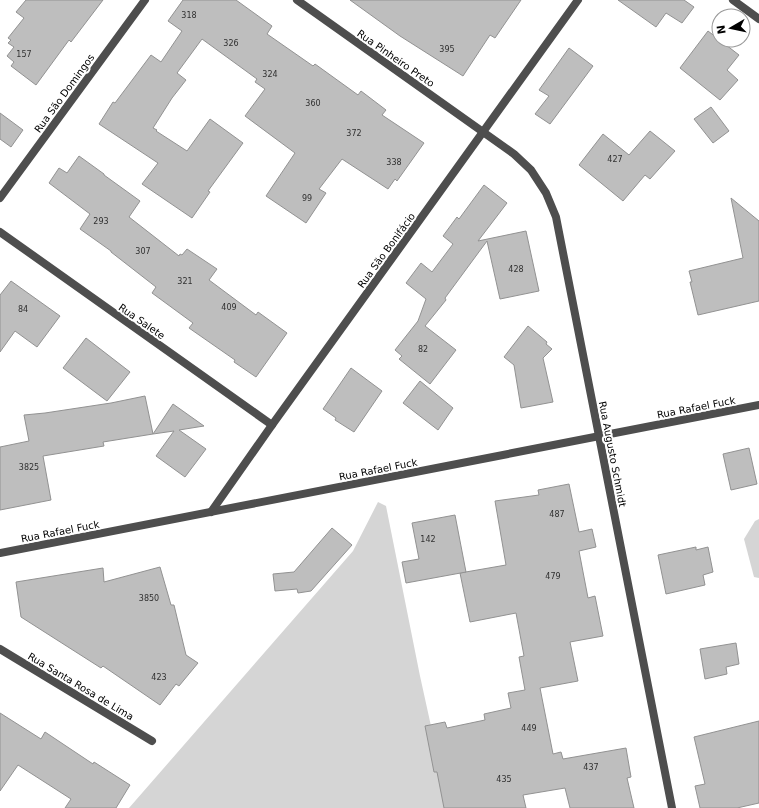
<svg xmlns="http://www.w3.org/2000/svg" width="759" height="808" viewBox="0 0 759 808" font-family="'DejaVu Sans',sans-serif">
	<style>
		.green { fill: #d5d5d5 }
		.building { fill: #bebebe; stroke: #929292 }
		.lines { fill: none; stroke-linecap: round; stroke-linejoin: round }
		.minor { stroke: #4e4e4e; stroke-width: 8 }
		.labels { text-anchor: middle; stroke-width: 4; stroke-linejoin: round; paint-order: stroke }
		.number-label { font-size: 8px; fill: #303030 }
		.street-label { font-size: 10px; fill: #000; stroke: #fff }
	</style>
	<rect width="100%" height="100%" fill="#fff"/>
	<g class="green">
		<path d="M378,502L386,506L420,676L449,808H129L353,551Z"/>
		<path d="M759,519V578L754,577L744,539L755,521Z"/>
	</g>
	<g class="building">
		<path d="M26,0H103L71,42L69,40L36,85L11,66L14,62L7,56L14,47L8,43L11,40L8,38L24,18L16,12Z"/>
		<path d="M183,0H236L272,26L267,34L313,66L315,64L358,95L361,91L386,110L382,115L424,143L397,181L395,179L388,189L342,159L319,189L326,193L306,223L266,196L295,153L245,116L265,89L255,82L257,79L202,39L177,73L186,80L172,98L153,128L157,130L156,131L187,151L210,119L243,143L208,191L210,192L192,218L142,184L158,163L99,124L113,102L115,103L151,55L161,62L182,31L168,21Z"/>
		<path d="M350,0H521L495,38L490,35L463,76L400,36Z"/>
		<path d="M618,0H684L694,7L682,23L666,13L656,27Z"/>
		<path d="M708,31L739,55L727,70L738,80L720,100L680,68Z"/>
		<path d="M569,48L593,66L550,124L535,114L549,96L539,90Z"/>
		<path d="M711,107L729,131L713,143L694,119Z"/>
		<path d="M0,113L23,130L11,147L0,139Z"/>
		<path d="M650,131L675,151L650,179L645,175L623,201L579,165L603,134L629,155Z"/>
		<path d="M79,156L104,174V175L140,201L129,217L179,256L180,254L182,255L187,249L217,269L209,280L256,315L258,312L287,333L256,377L234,362L235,360L189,328L193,323L152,293L156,287L111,252V251L80,229L90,214L49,183L59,168L67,173Z"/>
		<path d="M484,185L507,203L478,241L526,231L539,291L500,299L487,241L445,298L446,300L425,326L456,350L430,384L399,359L402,356L395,350L418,321L426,299L406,283L421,263L432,272L453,244L443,236L457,217L459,219Z"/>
		<path d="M731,198L759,221V301L698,315L690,282H692L689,271L743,258Z"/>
		<path d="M11,281L60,316L37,347L15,331L0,352V295Z"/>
		<path d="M528,326L547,342L546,344L552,349L543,358L553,402L521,408L514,365L504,357Z"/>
		<path d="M86,338L130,372L107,401L63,368Z"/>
		<path d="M351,368L382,391L354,432L335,420L336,418L323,409Z"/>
		<path d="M420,381L453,408L438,430L403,403Z"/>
		<path d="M145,396L153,434L103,442L104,446L43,456L51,500L0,510V447L29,441L24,415L45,413L111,403Z"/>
		<path d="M173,404L204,426L179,430L206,449L185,477L156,456L174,431L153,434Z"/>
		<path d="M749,448L757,484L731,490L723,454Z"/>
		<path d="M569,484L579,532L592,529L596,547L579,551L588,598L595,596L603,636L570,642L578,681L540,688L553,754L561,752L563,759L626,748L631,777L627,778L634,808H570L565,788L523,795L526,808H444L437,772H434L425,726L445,722L447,728L485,720L484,714L511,708L508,693L525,690L519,657L524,656L516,613L470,622L460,573L506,565L495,501L539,495L538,490Z"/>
		<path d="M455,515L466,572L406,583L402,562L419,559L412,523Z"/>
		<path d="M332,528L352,545L311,591L298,593L297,589L275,591L273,574L294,572Z"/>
		<path d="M696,547V550L708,547L713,572L703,575L705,585L666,594L658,555Z"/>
		<path d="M160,567L171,605H174L186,655L198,663L179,686L176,684L160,705L103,666L101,668L21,617L16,582L103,568L104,582Z"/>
		<path d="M736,643L739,664L726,667L727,674L705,679L700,649Z"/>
		<path d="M0,713L41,739L45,732L93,764L94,762L130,785L116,808H65L71,799L18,765L0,791Z"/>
		<path d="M759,721V803L737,808H700L695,786L705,784L694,737Z"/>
	</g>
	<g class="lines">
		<g class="minor">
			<path d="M297,0L514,154L531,170L546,193L556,217L672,808"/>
			<path d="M733,0L759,19"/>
			<path d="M0,198L145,0"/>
			<path d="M0,232L272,425"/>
			<path d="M211,512L272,425L578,0"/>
			<path d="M0,553L759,405"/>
			<path d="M0,649L152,741"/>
		</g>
	</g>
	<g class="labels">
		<g class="number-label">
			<text x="189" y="18">318</text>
			<text x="231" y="46">326</text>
			<text x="447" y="52">395</text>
			<text x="24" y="57">157</text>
			<text x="270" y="77">324</text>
			<text x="313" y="106">360</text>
			<text x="354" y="136">372</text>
			<text x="615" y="162">427</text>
			<text x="394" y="165">338</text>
			<text x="307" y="201">99</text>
			<text x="101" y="224">293</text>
			<text x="143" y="254">307</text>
			<text x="516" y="272">428</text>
			<text x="185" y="284">321</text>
			<text x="229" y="310">409</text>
			<text x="23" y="312">84</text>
			<text x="423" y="352">82</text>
			<text x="29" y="470">3825</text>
			<text x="557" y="517">487</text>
			<text x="428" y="542">142</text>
			<text x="553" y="579">479</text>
			<text x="149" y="601">3850</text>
			<text x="159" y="680">423</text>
			<text x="529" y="731">449</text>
			<text x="591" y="770">437</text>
			<text x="504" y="782">435</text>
		</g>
		<g class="street-label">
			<text transform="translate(396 58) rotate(35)" y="4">Rua Pinheiro Preto</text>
			<text transform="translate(64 93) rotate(-54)" y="4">Rua São Domingos</text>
			<text transform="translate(386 250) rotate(-54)" y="4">Rua São Bonifácio</text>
			<text transform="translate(142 321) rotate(35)" y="4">Rua Salete</text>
			<text transform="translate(696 407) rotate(-11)" y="4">Rua Rafael Fuck</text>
			<text transform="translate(613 454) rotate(79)" y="4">Rua Augusto Schmidt</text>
			<text transform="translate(378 469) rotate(-11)" y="4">Rua Rafael Fuck</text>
			<text transform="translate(60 531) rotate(-11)" y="4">Rua Rafael Fuck</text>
			<text transform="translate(81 686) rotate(31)" y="4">Rua Santa Rosa de Lima</text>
		</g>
	</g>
	<g transform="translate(731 28) rotate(261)"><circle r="19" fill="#ffffff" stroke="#999999"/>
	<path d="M0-3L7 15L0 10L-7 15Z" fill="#000000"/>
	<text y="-6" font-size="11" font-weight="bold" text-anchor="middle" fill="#000000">N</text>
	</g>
</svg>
